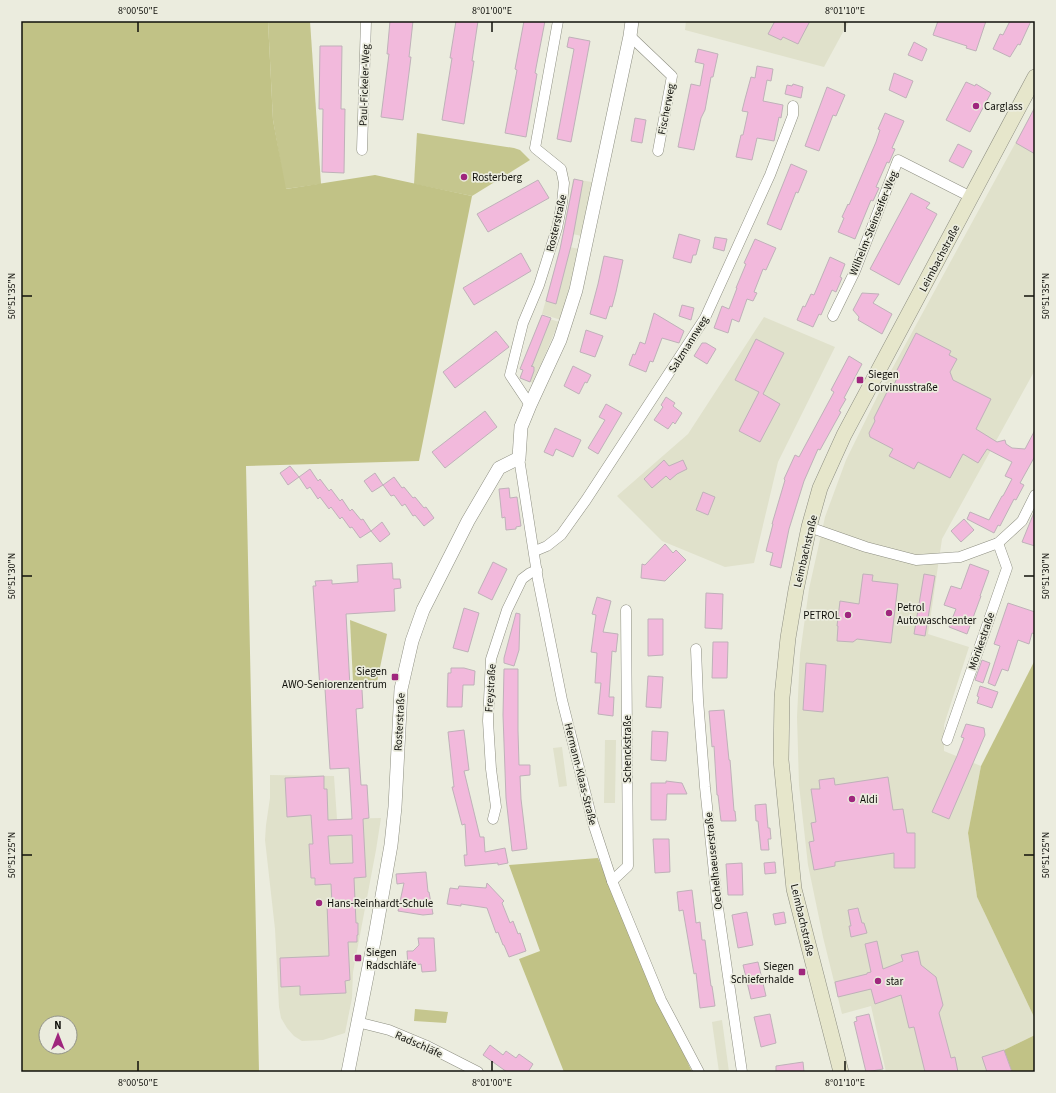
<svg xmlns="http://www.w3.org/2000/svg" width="1056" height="1093" viewBox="0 0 1056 1093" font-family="'Source Sans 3',sans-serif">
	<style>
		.built { fill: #e0e1cb }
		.green { fill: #c5c68e }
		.forest { fill: #c1c286; fill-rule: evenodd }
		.building { fill: #f2b9dc; stroke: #bfb1b9; fill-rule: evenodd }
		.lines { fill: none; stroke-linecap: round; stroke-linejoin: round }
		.minor-casing { stroke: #8d8e81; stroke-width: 11 }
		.tertiary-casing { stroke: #8d8e81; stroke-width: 14 }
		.secondary-casing { stroke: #8d8e81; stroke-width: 16 }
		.minor { stroke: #fff; stroke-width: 10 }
		.tertiary { stroke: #fff; stroke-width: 13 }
		.secondary { stroke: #e6e6cb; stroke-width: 15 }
		.ticks { fill: none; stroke: #10100b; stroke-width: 1.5 }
		.poi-dot { fill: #9f267d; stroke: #ebecde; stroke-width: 1.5 }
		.labels { text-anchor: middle; stroke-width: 3.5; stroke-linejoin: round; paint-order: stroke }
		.street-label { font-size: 11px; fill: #10100b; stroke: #ebecde }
		.poi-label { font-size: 11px; fill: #10100b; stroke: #ebecde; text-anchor: start }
		.neatline { fill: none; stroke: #10100b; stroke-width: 1.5 }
		.ticks-label { font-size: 10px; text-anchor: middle; fill: #10100b }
	</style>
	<rect width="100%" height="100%" fill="#ebecde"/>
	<g class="built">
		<path d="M686,21H849L824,67L685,30Z"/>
		<path d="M1035,107V370L942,539L928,634L969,647L944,725V751L981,766L968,833L977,897L1035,1019V1035L1004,1050L1012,1072H886L871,1006L842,1014L823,937L808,865L799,785L797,717L800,654L809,589L825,517L846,460L880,391Z"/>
		<path d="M573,179L592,182L582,236L563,232Z"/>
		<path d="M561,245L579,249L561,320L542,314Z"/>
		<path d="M541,316L559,322L533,383L520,378L525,364L523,363Z"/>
		<path d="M764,317L835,347L778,462L754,563L725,567L662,541L617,496L688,434Z"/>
		<path d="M605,740H616L615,803H604Z"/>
		<path d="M562,747L567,786L559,787L553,748Z"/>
		<path d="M270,775L334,776L337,819L381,818L376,850L353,972L352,998L345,1033L323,1040L302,1041L294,1036L287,1028L281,1018L279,1007L275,929L265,840L266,825L270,798Z"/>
		<path d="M722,1020L729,1072H719L712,1022Z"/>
	</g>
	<g class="green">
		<path d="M268,21H310L321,184L285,189L273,120Z"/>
		<path d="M417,133L514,148L520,150L530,160L472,196L414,184Z"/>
		<path d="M350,620L387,634L377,682H353Z"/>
		<path d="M415,1009L448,1012L446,1023L414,1021Z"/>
	</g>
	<g class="forest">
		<path d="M21,21H268L273,120L286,189L375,175L472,196L419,461L246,466L259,1072H21ZM46,1023H70V1047H46Z"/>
		<path d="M1035,660V1019L977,897L968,833L981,766Z"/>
		<path d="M598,858L692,1072H564L519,959L540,951L509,865Z"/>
		<path d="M1035,1035V1072H1012L1004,1050Z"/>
	</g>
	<g class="building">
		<path d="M390,21H413L409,57H411L403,120L381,117L389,54H387Z"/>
		<path d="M456,21H478L472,61H474L464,124L442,120L452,58H450Z"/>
		<path d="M524,21H545L535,73L537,74L526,137L505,133L517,70L515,69Z"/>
		<path d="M775,21H810L798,44L783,37L781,40L768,34Z"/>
		<path d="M938,21H986L976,51L966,48L967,46L933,35Z"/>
		<path d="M1010,21H1031L1020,45L1018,44L1010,57L993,49L1000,34L1003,35Z"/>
		<path d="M569,37L590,41L571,142L557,139L574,49L567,47Z"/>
		<path d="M914,42L927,49L922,61L908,55Z"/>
		<path d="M320,46H342L341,109H345L344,173L322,172L323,109H319Z"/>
		<path d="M698,49L718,54L713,77H711L705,110L701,118L694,150L678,147L691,84L700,86L704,64L695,62Z"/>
		<path d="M757,66L773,69L771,81L767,80L763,101L783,105L781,118L779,117L774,141L757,138L752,160L736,157L741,135H743L748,112L742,111L745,99L751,77L755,78Z"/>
		<path d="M894,73L913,81L906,98L889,90Z"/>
		<path d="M966,82L975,86L976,84L991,93L970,132L946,120Z"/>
		<path d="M793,84L803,87L801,98L785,94L787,85L792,86Z"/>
		<path d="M827,87L845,95L836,116L833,115L819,151L805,146Z"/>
		<path d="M1035,107V154L1016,143Z"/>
		<path d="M885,113L904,121L892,148L895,149L889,163L887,162L876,187L879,188L873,201L871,200L855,239L838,232L844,218L842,217L848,204L849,205L876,142L880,130L878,129Z"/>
		<path d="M635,118L646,120L642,143L631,141Z"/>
		<path d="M958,144L972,151L963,168L949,161Z"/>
		<path d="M791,164L807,171L798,193L796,192L781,230L767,224Z"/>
		<path d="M574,179L583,181L572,242L556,304L546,301L560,249Z"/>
		<path d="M538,180L549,198L488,232L477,214Z"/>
		<path d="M911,193L930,203L926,208L937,214L899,285L870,269Z"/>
		<path d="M679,234L700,240L696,255H693L691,263L673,258Z"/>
		<path d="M715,237L727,239L724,251L713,248Z"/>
		<path d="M755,239L776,248L766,270L763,269L754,292L757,293L753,301L747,299L739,322L732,319L728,333L714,328L722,306L729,309L737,288H736L746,264L744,263Z"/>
		<path d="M521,253L531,271L474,305L463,288Z"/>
		<path d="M604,256L623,260L616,292L612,307L610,306L606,319L590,314L598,284Z"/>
		<path d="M830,257L845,264L840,277L842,278L836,292L832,290L821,315L819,314L813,327L797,320L803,306L805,307L811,294L814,295Z"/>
		<path d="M862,293L879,294L873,303L892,314L882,334L858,320L859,317L853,310Z"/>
		<path d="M682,305L694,308L691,320L679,316Z"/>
		<path d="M654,313L684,331L679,343L662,338L653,362L650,361L646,372L629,365L633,354L635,355L640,342L645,344Z"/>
		<path d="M542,315L551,318L532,366H531L534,367V371L530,382L520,378L523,370L520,369Z"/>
		<path d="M586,330L603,336L595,357L580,352Z"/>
		<path d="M496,331L509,347L455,388L443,372Z"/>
		<path d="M916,333L951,351L949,355L957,359L950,372L953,380L991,399L976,429L997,442L1005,440L1006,444L1012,448L1025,449L1035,430V456L1020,483L1024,485L1016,500L1014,499L1000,526L998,525L994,533L967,519L970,512L989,520L1002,496H1003L1012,479L1005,476L1012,462L987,449L978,463L963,454L950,478L918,462L914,469L889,456L893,449L870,437L869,433L875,421L874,418L887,392L891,391L898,376L895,374Z"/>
		<path d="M756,339L784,353L763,394L780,404L760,442L739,431L759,392L735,380Z"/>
		<path d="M702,343H706L716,349L707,364L694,356Z"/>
		<path d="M849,356L862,364L844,398L846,399L839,411L841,412L820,450L818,449L804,481L789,529L781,568L770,565L773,553L766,551L773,524H772L785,480L784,479L795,455L799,457L834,392L831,390Z"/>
		<path d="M573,366L591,375L587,383L585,382L579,394L564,386Z"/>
		<path d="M666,397L675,403L673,406L682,413L675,424L673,422L668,429L654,420L663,407L661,405Z"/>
		<path d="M606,404L622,413L598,454L588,448L605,420L599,417Z"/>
		<path d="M485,411L497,427L445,468L432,452Z"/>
		<path d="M555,428L581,440L573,457L556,449L553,456L544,452Z"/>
		<path d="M664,460L669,466L683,460L687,469L677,474L670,480L666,476L652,488L644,479Z"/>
		<path d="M290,466L299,477L288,485L280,473Z"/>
		<path d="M310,469L318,481L320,479L329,491L331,489L340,501L342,499L350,511L352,509L361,520L363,519L371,531L360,538L352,527L350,528L342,517L340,519L331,507L329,509L320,497L318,499L310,487L307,489L299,477Z"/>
		<path d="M375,473L383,485L372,492L364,481Z"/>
		<path d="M394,477L402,488L404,487L413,498L415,497L424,508L426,507L434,518L424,526L415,515L413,516L405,504L402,506L394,495L391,496L383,485Z"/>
		<path d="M509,488L510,498L517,497L521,526L516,527V529L506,530L505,517L502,518L499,489Z"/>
		<path d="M703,492L715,497L708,515L696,510Z"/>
		<path d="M1035,510V546L1022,542Z"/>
		<path d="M964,519L974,530L961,542L951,531Z"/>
		<path d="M382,522L390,534L380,542L371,531Z"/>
		<path d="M665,544L673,553L676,550L686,560L665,581L641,578L642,564L645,565Z"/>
		<path d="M493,562L507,569L492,600L478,593Z"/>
		<path d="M392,563L393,579H400L401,588L394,589L395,611L346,614L350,687L358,686L362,690L363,708L356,709L361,785H367L369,818L363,819L366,877L354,878L356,923H358V935H357V942H348L350,980L345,981L346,993L300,995V986L281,987L280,958L329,956L327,904H332L331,884L315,885V878H311L309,844H313L311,815L287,817L285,778L324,776V789H327L328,820L352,819L349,768L330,769L325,689H320L313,586H316L315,581L332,580V584L358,582L357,565ZM352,835L353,863L330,864L328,836Z"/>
		<path d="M970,564L989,571L980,596H981L967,634L949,627L956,609L944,605L951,586L961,589Z"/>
		<path d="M863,574L873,575L872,581L898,584L891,643L865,640L857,639L853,642L837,641L838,626H837L840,601L859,604Z"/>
		<path d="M924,574L935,576L925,636L914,634Z"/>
		<path d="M706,593L723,594L722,629L705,628Z"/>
		<path d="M597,597L611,601L603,632L618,634L616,652L612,651L609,697H614L613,716L598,714L601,683H595L597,653L591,652L596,615L592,614Z"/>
		<path d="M1008,603L1035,612V634L1032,633L1029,644L1018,640L1008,671L1002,669L995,686L988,683L1000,646L994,644Z"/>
		<path d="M464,608L479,613L468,652L453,648Z"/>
		<path d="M516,613L520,614L519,650L514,666L504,663V658Z"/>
		<path d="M648,619H663V655L648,656Z"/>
		<path d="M713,642H728L727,678H712Z"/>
		<path d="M982,660L990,663L983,683L975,680Z"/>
		<path d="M806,663L826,665L823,712L803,710Z"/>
		<path d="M451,668H464L475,671L474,685H463L462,707H447L448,673H451Z"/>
		<path d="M504,669H518V731L519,765H530V775L520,776L521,799L527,849L512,851L506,798L503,715Z"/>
		<path d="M648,676L663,677L661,708L646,707Z"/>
		<path d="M980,686L998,692L992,708L977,703L979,697L977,696Z"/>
		<path d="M724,710L729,760H730L734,811H735L736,821H721L718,795H717L714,746L712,747L709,711Z"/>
		<path d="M966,724L984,728L985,735L949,819L932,812L957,756L964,738L961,737Z"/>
		<path d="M464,730L469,770L464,771L480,837H484L485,852L505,848L508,863L498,865V863L465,866L464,855H467L465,824L462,825L452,787H454L448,732Z"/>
		<path d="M652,731L668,732L666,761L651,760Z"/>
		<path d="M888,777L893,810L903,809L907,833H915V868H894V853L835,862V866L814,870L809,842L814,841L811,823L816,822L811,789H820L819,780L834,778L835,785Z"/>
		<path d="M666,781L682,783L687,794H667L666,820H651V783H666Z"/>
		<path d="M766,804L768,828H770L771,839H768L769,850H761L758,821H756L755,805Z"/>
		<path d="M653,839H669L670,872L655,873Z"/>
		<path d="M775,862L776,873L765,874L764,863Z"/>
		<path d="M742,863L743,895H728L726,864Z"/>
		<path d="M426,872L428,892H429L433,914L423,915L398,911L404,883L397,884L396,874Z"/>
		<path d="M487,883L504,901L502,903L510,923L513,921L518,934L520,933L526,951L509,957L504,945H503L498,932L496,933L487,908L461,904V906L447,904L450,888L458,889L459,886L486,888Z"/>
		<path d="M692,890L696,923L700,922L702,940H705L711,986H712L715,1006L700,1008L696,973L694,974L683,910L679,911L677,892Z"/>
		<path d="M858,908L862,923H864L867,933L851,937L849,926H851L848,910Z"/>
		<path d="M747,912L753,945L738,948L732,915Z"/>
		<path d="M784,912L786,923L775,925L773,914Z"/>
		<path d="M418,938H434L436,971L422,972L421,964L408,967L407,951H413L419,945Z"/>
		<path d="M877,941L883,969L903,961L901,955L918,951L921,965L936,977L943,1005L939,1013L951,1058L955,1057L958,1072H925L914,1027L909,1028L901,995L875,1004L871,989L838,997L835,982L867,974V973L871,972L865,944Z"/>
		<path d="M758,962L766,996L751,999L743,965Z"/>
		<path d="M770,1014L776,1043L761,1047L754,1017Z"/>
		<path d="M869,1014L883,1069L866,1072L854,1022L857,1021L856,1017Z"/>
		<path d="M490,1045L503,1055L506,1051L516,1058L519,1054L533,1064L528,1072H507L483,1055Z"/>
		<path d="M1004,1050L1012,1072H987L982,1057Z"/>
		<path d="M803,1062L804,1072H776V1066Z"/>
	</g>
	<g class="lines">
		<g class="minor-casing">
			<g id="minor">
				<path d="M630,36L672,76L658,151"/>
				<path d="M362,150L366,21"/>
				<path d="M833,316L855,271L898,160L971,197"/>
				<path d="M530,405L510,375L523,323L539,285L557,228L562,203L564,183L561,169L535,148L558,21"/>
				<path d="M519,458L538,580L562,700L593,823L612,881L661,1000L699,1072"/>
				<path d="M809,527L866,547L916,560L960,557L998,543L1022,521L1035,495"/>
				<path d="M535,551L547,546L561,535L586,500L705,318L770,175L793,115V106"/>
				<path d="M696,649L698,700L705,787L717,901L742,1072"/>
				<path d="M947,740L1007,568L998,543"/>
				<path d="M493,819L496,807L491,769L488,721L491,659L507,610L522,579L530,573L537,570"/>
				<path d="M612,881L628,866L626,610"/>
				<path d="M357,1022L389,1030L425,1045L478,1072"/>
			</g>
		</g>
		<g class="tertiary-casing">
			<path id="tertiary" d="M348,1072L375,936L391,845L395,807L401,689L412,641L423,610L468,521L499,468L519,458L521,427L530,405L560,340L576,290L630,36L632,21"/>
		</g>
		<g class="secondary-casing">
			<path id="secondary" d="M841,1072L794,889L781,760L782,697L788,638L796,590L809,527L820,488L844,435L1035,77"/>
		</g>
		<use href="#minor" class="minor"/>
		<use href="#tertiary" class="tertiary"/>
		<use href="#secondary" class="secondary"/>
	</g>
	<path class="ticks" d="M138,22V32M492,22V32M845,22V32M22,296H32M1024,296H1034M22,576H32M1024,576H1034M22,855H32M1024,855H1034M138,1061V1071M492,1061V1071M845,1061V1071"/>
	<g class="poi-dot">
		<circle cx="976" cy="106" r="4"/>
		<circle cx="464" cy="177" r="4"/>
		<rect x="856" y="376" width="8" height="8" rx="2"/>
		<circle cx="889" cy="613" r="4"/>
		<circle cx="848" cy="615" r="4"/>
		<rect x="391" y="673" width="8" height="8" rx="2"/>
		<circle cx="852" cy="799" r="4"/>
		<circle cx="319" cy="903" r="4"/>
		<rect x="354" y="954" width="8" height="8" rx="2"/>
		<rect x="798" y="968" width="8" height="8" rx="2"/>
		<circle cx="878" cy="981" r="4"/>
	</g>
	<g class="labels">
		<g class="street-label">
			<text transform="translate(364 85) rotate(-88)" y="4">Paul-Fickeler-Weg</text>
			<text transform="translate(666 109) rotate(-79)" y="4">Fischerweg</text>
			<text transform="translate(556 223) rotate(-77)" y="4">Rosterstraße</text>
			<text transform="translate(873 223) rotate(-68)" y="4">Wilhelm-Steinseifer-Weg</text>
			<text transform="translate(939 258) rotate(-62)" y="4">Leimbachstraße</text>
			<text transform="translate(688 344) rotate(-58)" y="4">Salzmannweg</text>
			<text transform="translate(805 551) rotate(-77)" y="4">Leimbachstraße</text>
			<text transform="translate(981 641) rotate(-71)" y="4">Mörikestraße</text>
			<text transform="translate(490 688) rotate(-86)" y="4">Freystraße</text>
			<text transform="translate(399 722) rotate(-87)" y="4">Rosterstraße</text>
			<text transform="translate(627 749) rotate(-90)" y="4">Schenckstraße</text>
			<text transform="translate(581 774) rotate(76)" y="4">Hermann-Klaas-Straße</text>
			<text transform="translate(713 861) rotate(-96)" y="4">Oechelhaeuserstraße</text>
			<text transform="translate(803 920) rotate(77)" y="4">Leimbachstraße</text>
			<text transform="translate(419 1044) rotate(24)" y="4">Radschläfe</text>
		</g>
		<g class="poi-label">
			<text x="984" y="110">Carglass</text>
			<text x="472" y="181">Rosterberg</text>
			<text x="868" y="378">Siegen<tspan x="868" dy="13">Corvinusstraße</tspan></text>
			<text x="897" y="611">Petrol<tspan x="897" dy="13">Autowaschcenter</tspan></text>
			<text x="840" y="619" text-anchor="end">PETROL</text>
			<text x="387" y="675" text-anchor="end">Siegen<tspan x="387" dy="13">AWO-Seniorenzentrum</tspan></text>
			<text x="860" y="803">Aldi</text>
			<text x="327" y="907">Hans-Reinhardt-Schule</text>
			<text x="366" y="956">Siegen<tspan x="366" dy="13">Radschläfe</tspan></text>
			<text x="794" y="970" text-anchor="end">Siegen<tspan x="794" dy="13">Schieferhalde</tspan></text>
			<text x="886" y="985">star</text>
		</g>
	</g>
	<rect width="1056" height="1093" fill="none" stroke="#ebecde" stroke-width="44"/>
	<g transform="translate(58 1035)"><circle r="19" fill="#ebecde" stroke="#93948a"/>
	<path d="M0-3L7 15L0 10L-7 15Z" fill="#9f267d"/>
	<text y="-6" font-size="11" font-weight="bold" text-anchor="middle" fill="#10100b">N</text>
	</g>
	<rect x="22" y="22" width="1012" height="1049" class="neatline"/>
	<g class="ticks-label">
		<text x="138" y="14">8°00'50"E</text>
		<text x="492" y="14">8°01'00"E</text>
		<text x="845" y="14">8°01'10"E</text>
		<text transform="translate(11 296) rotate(-90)" y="4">50°51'35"N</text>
		<text transform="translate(1045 296) rotate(-90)" y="4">50°51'35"N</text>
		<text transform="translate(11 576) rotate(-90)" y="4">50°51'30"N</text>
		<text transform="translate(1045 576) rotate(-90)" y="4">50°51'30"N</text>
		<text transform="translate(11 855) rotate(-90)" y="4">50°51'25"N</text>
		<text transform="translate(1045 855) rotate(-90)" y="4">50°51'25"N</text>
		<text x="138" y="1086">8°00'50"E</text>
		<text x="492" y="1086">8°01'00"E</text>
		<text x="845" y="1086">8°01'10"E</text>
	</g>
</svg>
